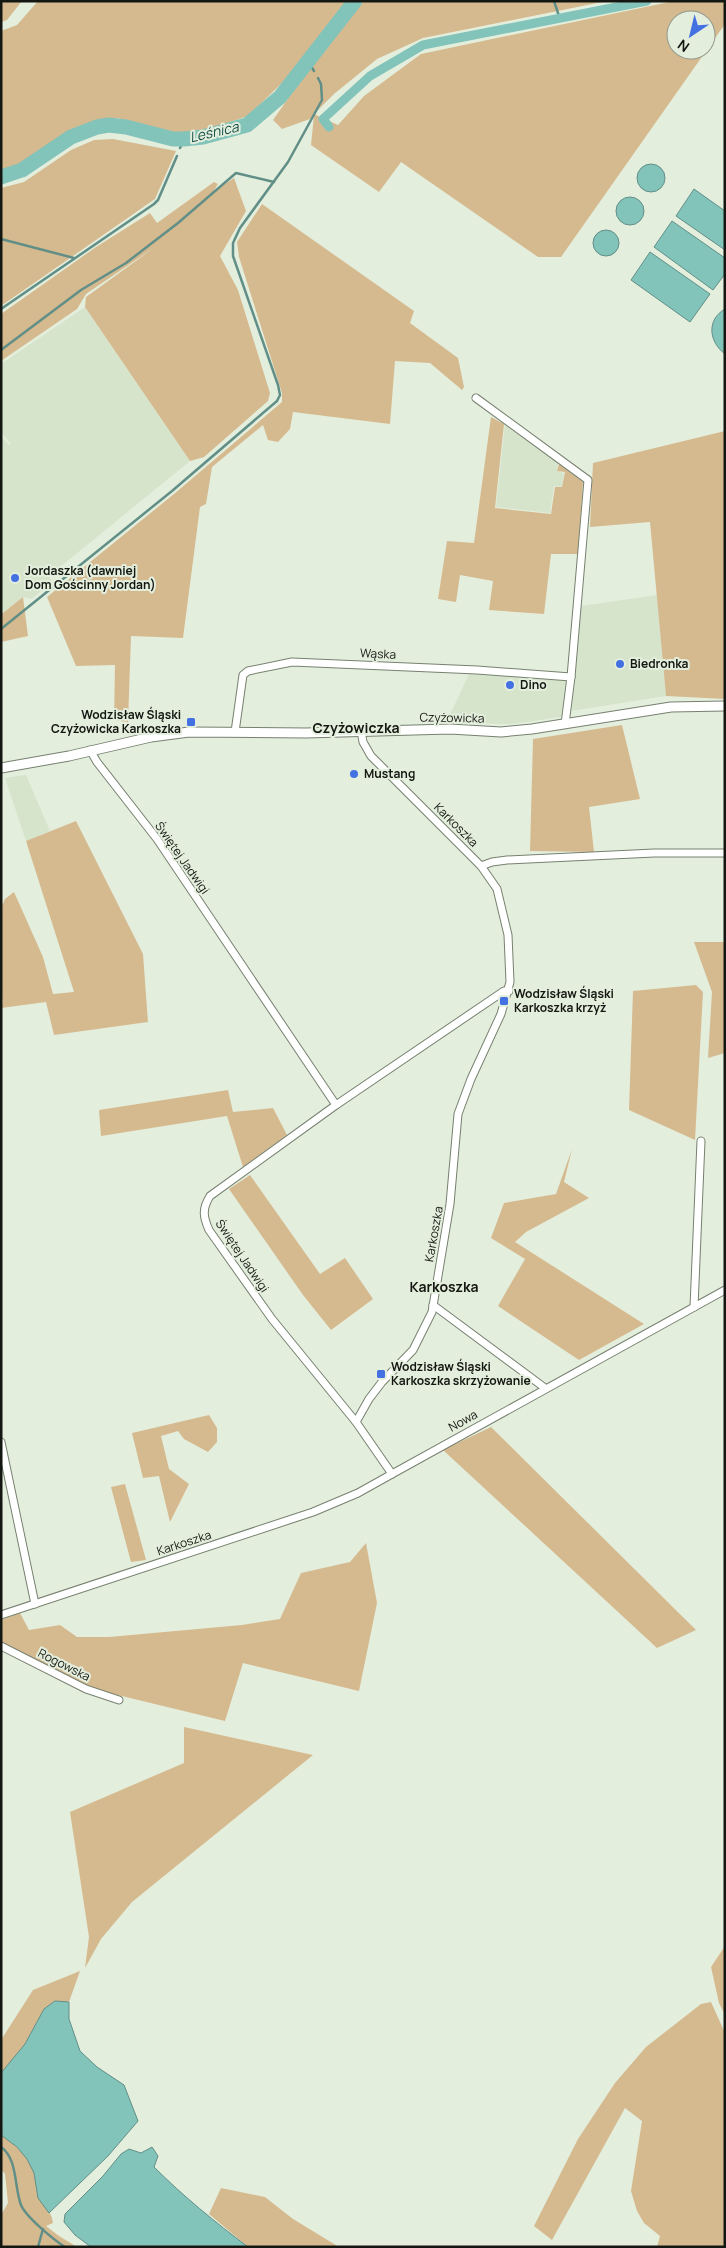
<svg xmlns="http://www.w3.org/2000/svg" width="726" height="2248" viewBox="0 0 726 2248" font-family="Manrope,sans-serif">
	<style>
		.built { fill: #d6e4cc }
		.green { fill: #d6ba8f; fill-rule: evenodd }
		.water { fill: #82c3ba; stroke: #618f87 }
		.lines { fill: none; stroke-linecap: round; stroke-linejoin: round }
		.stream { stroke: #618f87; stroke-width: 2.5 }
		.canal { stroke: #82c3ba; stroke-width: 9 }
		.river { stroke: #82c3ba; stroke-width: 15 }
		.minor-casing { stroke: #778070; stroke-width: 9 }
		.tertiary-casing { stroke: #778070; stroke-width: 11 }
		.minor { stroke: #fff; stroke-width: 7 }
		.tertiary { stroke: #fff; stroke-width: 9 }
		.poi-dot { fill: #4371e2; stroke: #e4eedd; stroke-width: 2 }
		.labels { text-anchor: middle; stroke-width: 4; stroke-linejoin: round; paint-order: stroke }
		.poi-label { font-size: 12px; font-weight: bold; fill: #141711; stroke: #e4eedd; text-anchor: start }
		.street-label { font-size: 12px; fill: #141711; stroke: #e4eedd }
		.water-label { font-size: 14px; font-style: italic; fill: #164f49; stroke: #e4eedd }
		.neighbourhood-label { font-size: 14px; font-weight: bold; fill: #141711; stroke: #e4eedd }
	</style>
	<rect width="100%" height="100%" fill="#e4eedd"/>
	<g class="built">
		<path d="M85,307L190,461L49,576L52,581L32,599L23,597L4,612L1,609V436L9,445L11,444L1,432V364Z"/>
		<path d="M505,424L558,463L557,471L564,473L562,487L554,486L550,513L496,507Z"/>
		<path d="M657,595L666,696L571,711L581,606Z"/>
		<path d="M470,672L566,679L568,684L565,710L561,717L513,724L446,723Z"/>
		<path d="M26,775L50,831L26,841L5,778Z"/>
	</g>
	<g class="green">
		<path d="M1,1H22L7,20L1,22Z"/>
		<path d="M38,1H348L282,83L248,116L189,136L172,134L117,118L92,122L58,139L25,165L1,172V31L17,25Z"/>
		<path d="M364,1H607L423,38L377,59L334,94L314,114L338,125L364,96L421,54L674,1H725V24L561,257H538L401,162L379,192L311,145L314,115L310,119L282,129L273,120L315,60ZM676,20H706V50H676Z"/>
		<path d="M113,139L176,151L155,199L1,306V188L24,182L71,150L94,140Z"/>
		<path d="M234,178L246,211L220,256L238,290L270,393L268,401L204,457L190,461L85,307L86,297L155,247L86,294L77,309L1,361V314L96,247L150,213L157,223L214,182L218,184L213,192Z"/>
		<path d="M262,204L414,311L410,323L458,358L464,387L462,390L430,363L395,361L390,424L293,412L290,429L278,442L268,440L263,425L212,467L206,504L200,507L183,638L131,636L128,722L114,720L115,665L76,666L47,597L174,494L282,402V393L239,257L237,242Z"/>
		<path d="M491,417L504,424L495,508L551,514L555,487H562L565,472L557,471L559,464L583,482L578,554H551L544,614L489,610L493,581L460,575L456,602L438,599L447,541L474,543Z"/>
		<path d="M725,431V699L666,696L650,522L590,527L593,463Z"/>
		<path d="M23,597L28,636L1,642V611L3,613Z"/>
		<path d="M622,725L640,799L589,807L594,852L530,851L533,739Z"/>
		<path d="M76,821L143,954L148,1022L54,1035L46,1002L1,1008V1002H3L1,993V908L5,899L14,892L43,957L53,994L74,992L26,841Z"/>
		<path d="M694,942H725V1053L708,1058L712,992Z"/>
		<path d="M696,985L703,992L695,1140L629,1110L633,991Z"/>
		<path d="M228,1090L233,1112L273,1108L287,1135L243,1167L227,1116L101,1136L99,1110Z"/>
		<path d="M572,1149L564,1182L589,1198L526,1232L515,1242L644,1324L579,1360L498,1306L525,1259L491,1238L504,1203L556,1194Z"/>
		<path d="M250,1175L320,1274L345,1258L373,1299L331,1330L303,1295L229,1189Z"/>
		<path d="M209,1415L217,1428V1442L208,1452L184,1439L178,1431L161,1436L169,1469L189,1484L170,1522L159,1476L143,1478L132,1433Z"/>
		<path d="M491,1427L696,1630L657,1648L443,1450Z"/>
		<path d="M125,1484L146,1560L131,1562L111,1487Z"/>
		<path d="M366,1543L377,1603L359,1691L243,1663L225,1721L97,1690L1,1642V1620L20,1613L29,1630L60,1625L77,1637H109L242,1625L280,1619L301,1573L350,1562Z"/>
		<path d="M184,1727L313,1755L132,1902L101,1939L85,1968L89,1937L70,1812L184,1763Z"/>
		<path d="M725,1946V2015L719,2003L711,1967Z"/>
		<path d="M80,1971L69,2002L55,2001L44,2009L25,2044L1,2074V2040L33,1990Z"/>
		<path d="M711,2002L725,2033V2247H657L660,2236L644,2223L637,2211L631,2191L642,2121L625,2108L552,2240L534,2226L578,2139L615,2083L646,2047L701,2004Z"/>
		<path d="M1,2135C14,2144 30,2157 34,2173C37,2181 36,2188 40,2196C44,2205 52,2213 53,2223L46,2226L59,2236L77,2247H1V2215L8,2203L5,2174L1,2169Z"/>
		<path d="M221,2188L265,2197L293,2219L339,2247H248L209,2214Z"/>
	</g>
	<g class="water">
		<circle cx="651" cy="178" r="14"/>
		<path d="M694,189L725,211V250L676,216Z"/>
		<circle cx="630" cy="211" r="14"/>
		<path d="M672,221L725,258V274L713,290L654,247Z"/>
		<circle cx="606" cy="243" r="13"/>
		<path d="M650,252L710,294L690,322L631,280Z"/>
		<path d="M725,309V354C709,342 706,320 725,309Z"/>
		<path d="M55,2001L69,2002V2019L80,2051L97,2067L124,2085L138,2121L108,2156L49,2213L38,2198L34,2173L27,2159L17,2147L1,2135V2073L25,2044L44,2009Z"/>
		<path d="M152,2147L158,2156L154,2167C183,2196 215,2222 248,2247H91L75,2235L64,2222L65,2214L103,2176L121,2154L129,2149L141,2153Z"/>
	</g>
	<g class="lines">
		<g class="stream">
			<path d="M554,1L560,19"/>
			<path d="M308,61L314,71"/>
			<path d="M180,148L184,139"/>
			<path d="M1,239L74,258"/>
			<path d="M1,309L154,204L158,200L177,156"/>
			<path d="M1,350L81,290L126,263L178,223L236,173L274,182"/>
			<path d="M1,629L172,491L277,401L280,395L278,385L233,256V243L240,228L288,162L322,100L321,84L318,78"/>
			<path d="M1,2147C18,2159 14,2187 21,2205C26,2217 54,2240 65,2247"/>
			<path d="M38,2247L43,2229"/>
		</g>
		<path class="canal" d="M329,127L323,119L370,76L423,45L647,1"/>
		<path class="river" d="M1,177L22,170L71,137L97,127L109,125L126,127L173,139H184L203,137L247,125L280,97L355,1"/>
		<g class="minor-casing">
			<g id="minor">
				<path d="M476,398L588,480L571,677"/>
				<path d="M235,732L243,675L248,671L292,662L477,670L571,677L565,724"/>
				<path d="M90,750L97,762L157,839L336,1105L504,991H509"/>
				<path d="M481,866L492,862L507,860L654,853H725"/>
				<path d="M336,1105L210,1196C202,1209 203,1216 209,1230L272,1319L356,1422"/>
				<path d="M433,1305L545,1388"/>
				<path d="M694,1307L701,1141"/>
				<path d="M1,1442L35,1604"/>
				<path d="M392,1474L725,1290"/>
				<path d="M1,1615L313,1512L358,1493L392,1474L356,1422L369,1399L382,1382L413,1350L432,1312L450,1204L458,1114L471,1079L501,1014L510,982L508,935L497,889L481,866L371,756L363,742L361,731"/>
				<path d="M1,1646L86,1689L119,1700"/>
			</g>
		</g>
		<g class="tertiary-casing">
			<path id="tertiary" d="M1,768L69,756L151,737L189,732L306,733L450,729L501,732L532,729L671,707L725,706"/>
		</g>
		<use href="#minor" class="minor"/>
		<use href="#tertiary" class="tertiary"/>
	</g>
	<g class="poi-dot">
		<circle cx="15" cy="578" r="5"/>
		<circle cx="620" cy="664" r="5"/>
		<circle cx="510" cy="685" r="5"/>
		<rect x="186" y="717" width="10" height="10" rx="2.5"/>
		<circle cx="354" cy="774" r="5"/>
		<rect x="499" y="996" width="10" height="10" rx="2.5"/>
		<rect x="376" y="1369" width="10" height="10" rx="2.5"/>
	</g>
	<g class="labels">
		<g class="poi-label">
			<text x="25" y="575">Jordaszka (dawniej<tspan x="25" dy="14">Dom Gościnny Jordan)</tspan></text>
			<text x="630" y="668">Biedronka</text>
			<text x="520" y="689">Dino</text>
			<text x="181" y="719" text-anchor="end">Wodzisław Śląski<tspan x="181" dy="14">Czyżowicka Karkoszka</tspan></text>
			<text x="364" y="778">Mustang</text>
			<text x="514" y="998">Wodzisław Śląski<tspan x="514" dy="14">Karkoszka krzyż</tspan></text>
			<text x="391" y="1371">Wodzisław Śląski<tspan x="391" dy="14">Karkoszka skrzyżowanie</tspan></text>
		</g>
		<g class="street-label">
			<text transform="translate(378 654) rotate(3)" y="4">Wąska</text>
			<text transform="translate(452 718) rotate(1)" y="4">Czyżowicka</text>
			<text transform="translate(456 825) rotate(45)" y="4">Karkoszka</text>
			<text transform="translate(182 858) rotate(55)" y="4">Świętej Jadwigi</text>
			<text transform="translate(434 1234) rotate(-80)" y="4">Karkoszka</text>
			<text transform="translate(242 1256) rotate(56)" y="4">Świętej Jadwigi</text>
			<text transform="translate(463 1421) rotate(-29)" y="4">Nowa</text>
			<text transform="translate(184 1543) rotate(-18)" y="4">Karkoszka</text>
			<text transform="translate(64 1665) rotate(27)" y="4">Rogowska</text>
		</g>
		<g class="water-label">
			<text transform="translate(214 132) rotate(-13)" y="5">Leśnica</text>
		</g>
		<g class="neighbourhood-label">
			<text x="356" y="733">Czyżowiczka</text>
			<text x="444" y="1292">Karkoszka</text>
		</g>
	</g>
	<rect width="726" height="2248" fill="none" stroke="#141711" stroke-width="5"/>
	<g transform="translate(691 35) rotate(215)"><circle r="24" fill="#e4eedd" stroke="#91988b"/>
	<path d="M0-4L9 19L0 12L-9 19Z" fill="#4371e2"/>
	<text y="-8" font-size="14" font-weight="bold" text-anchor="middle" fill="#141711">N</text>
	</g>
</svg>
